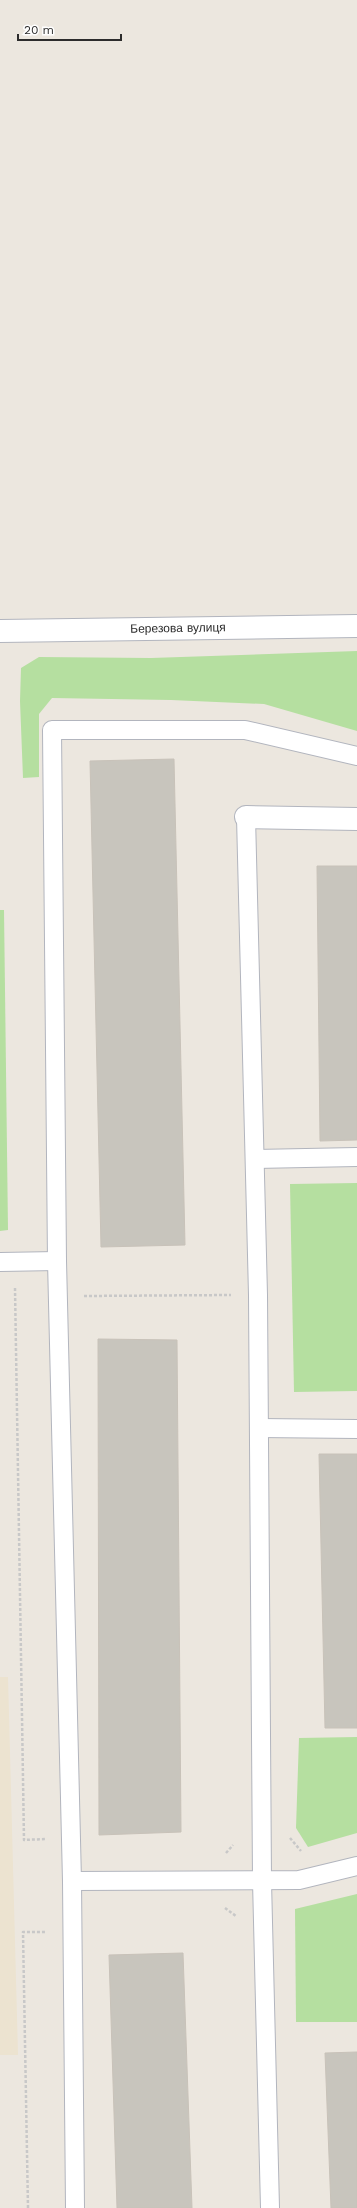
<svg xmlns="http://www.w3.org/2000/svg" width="357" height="2208" viewBox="0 0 357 2208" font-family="'Work Sans',sans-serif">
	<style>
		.education { fill: #ece3d0 }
		.green { fill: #b5dfa0 }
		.building { fill: #c8c5bd; stroke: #c8c2b9 }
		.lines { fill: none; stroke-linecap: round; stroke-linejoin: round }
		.service-casing { stroke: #b2b5be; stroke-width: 20 }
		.minor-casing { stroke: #b2b5be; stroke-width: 24 }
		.path { stroke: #c8c8c8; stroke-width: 2.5; stroke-dasharray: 3 2; stroke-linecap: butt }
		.service { stroke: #fff; stroke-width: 18 }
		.minor { stroke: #fff; stroke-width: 22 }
		.labels { text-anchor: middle; stroke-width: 4; stroke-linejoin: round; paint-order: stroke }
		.street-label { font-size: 12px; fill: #2c2c2c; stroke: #fff }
	</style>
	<rect width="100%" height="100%" fill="#ece7df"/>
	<path class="education" d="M0,1677H8L18,2055H0Z"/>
	<g class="green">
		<path d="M357,651V731L264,704L171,700L52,698L39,714V777L23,778L20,701L21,668L39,657L151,658Z"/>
		<path d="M0,910H4L8,1230L0,1231Z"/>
		<path d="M357,1183V1391L294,1392L290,1184Z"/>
		<path d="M357,1737V1833L308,1847L296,1828L299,1738Z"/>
		<path d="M357,1894V2022H296L295,1909Z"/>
	</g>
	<g class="building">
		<path d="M174,759L185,1245L101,1247L90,761Z"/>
		<path d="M317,866H357V1140L320,1141Z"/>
		<path d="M98,1339L177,1340L181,1832L99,1835Z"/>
		<path d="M319,1454H357V1728H325Z"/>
		<path d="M183,1953L192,2208H117L109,1955Z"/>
		<path d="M357,2052V2208H331L325,2053Z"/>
	</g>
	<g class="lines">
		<g class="service-casing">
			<g id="service">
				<path d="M246,817L258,1295L262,1881L270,2208"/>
				<path d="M255,1159L357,1157"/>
				<path d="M0,1262L57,1261"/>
				<path d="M259,1428L357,1429"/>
				<path d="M72,1881L299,1880L357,1866"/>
				<path d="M75,2208L72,1881L57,1261L52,730H245L357,756"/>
			</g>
		</g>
		<g class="minor-casing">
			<g id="minor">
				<path d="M0,631L357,626"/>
				<path d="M246,817L357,819"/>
			</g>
		</g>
		<g class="path">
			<path d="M15,1288L24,1840L45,1839"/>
			<path d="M84,1296L231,1295"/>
			<path d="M290,1838L301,1851"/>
			<path d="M226,1853L233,1845"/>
			<path d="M225,1908L236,1916"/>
			<path d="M28,2208L23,1932H46"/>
		</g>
		<use href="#service" class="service"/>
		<use href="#minor" class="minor"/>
	</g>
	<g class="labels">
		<g class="street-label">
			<text transform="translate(178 628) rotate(-1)" y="4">Березова вулиця</text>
		</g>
	</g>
	<path d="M18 34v6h103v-6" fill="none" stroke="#2c2c2c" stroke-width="2"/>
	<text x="24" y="34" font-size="12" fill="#2c2c2c" stroke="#ffffff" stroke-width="3" paint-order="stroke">20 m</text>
</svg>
